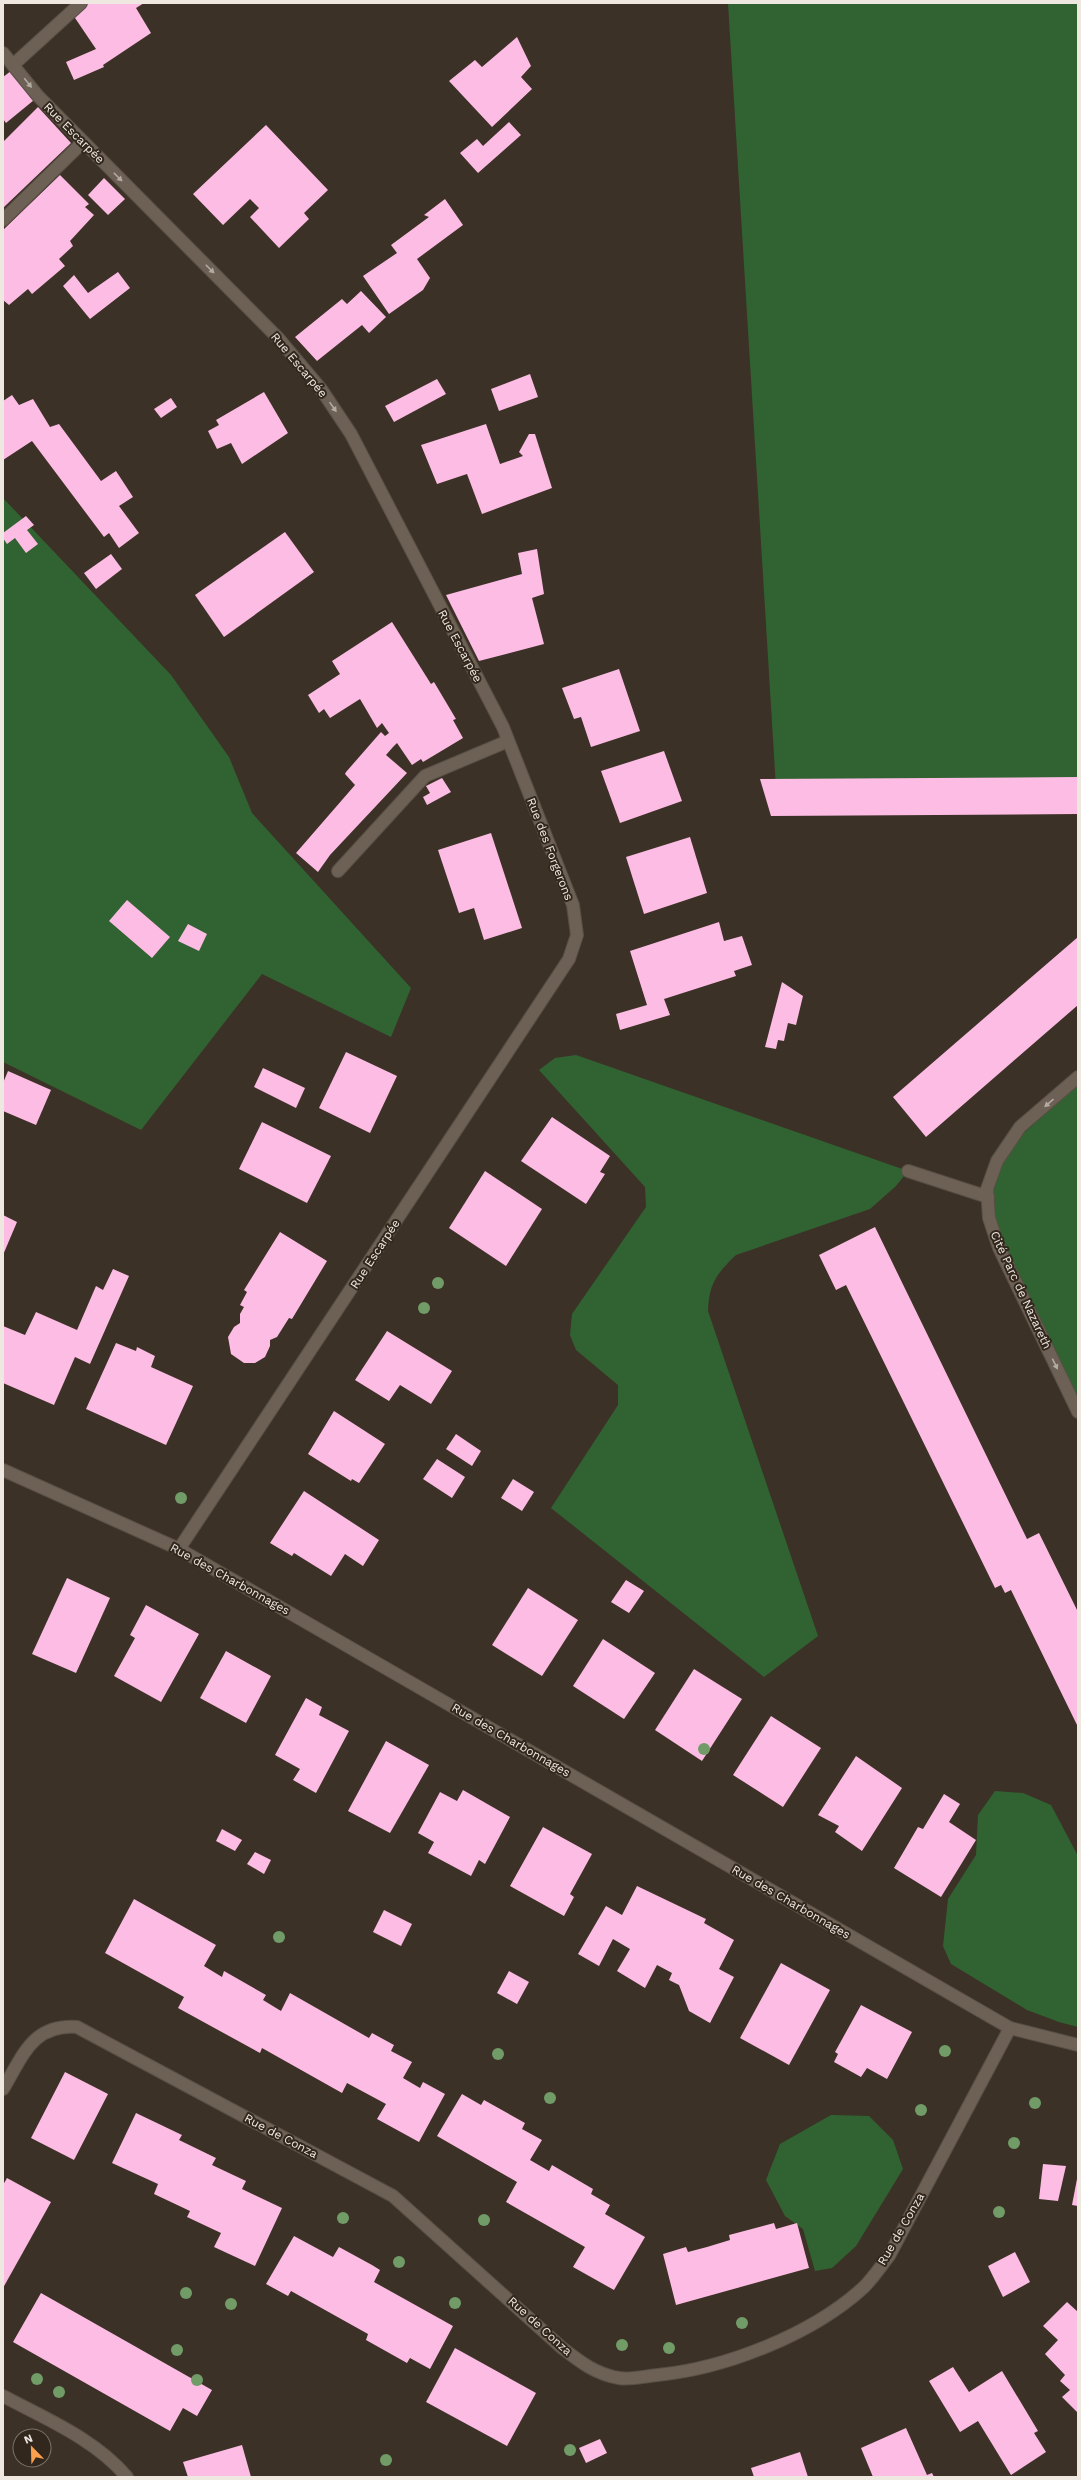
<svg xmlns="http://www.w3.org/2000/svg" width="1081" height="2480" viewBox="0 0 1081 2480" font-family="'Work Sans',sans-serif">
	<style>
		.green { fill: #316332 }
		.building { fill: #fdbce4 }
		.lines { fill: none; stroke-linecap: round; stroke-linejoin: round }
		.service-casing { stroke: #584f45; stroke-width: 14 }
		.minor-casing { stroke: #584f45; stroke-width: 14 }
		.service { stroke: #6d6054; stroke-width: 12 }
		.minor { stroke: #6d6054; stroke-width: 12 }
		.tree { fill: #719b67 }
		.oneway { fill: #b4aba2 }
		.labels { text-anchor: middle; stroke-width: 4; stroke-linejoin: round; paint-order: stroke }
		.street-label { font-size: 12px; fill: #efe8e1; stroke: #32271c }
	</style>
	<rect width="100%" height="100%" fill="#3c3126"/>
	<g class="green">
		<path d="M728,3H1078V781L776,788Z"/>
		<path d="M3,498L171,675L229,757L252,813L411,988L391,1037L262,974L141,1130L3,1062Z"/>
		<path d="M576,1055L908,1171L896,1186L870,1209L736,1255C716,1274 709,1284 708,1311L818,1636L764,1677L551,1508L618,1405V1385L576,1350L570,1335L572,1314L646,1207L645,1187L539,1070L555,1058Z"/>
		<path d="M1078,1085V1420L985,1226L981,1196L1006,1149Z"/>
		<path d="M995,1791L1023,1793L1051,1805L1078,1856V2027L1059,2022L1027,2010L951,1964L943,1946L948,1899L976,1855L978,1815Z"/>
		<path d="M831,2115L869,2116L893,2140L903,2169L856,2246L832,2268L815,2271L803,2229L785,2216L766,2180L780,2144Z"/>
	</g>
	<g class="building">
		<path d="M86,3H144L136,8L151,33L103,65L104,67L74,80L66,62L96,49L73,15Z"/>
		<path d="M517,37L531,66L521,77L532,89L492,127L449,81L475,60L482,67Z"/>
		<path d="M11,71L34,100L6,123L3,119V77Z"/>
		<path d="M38,107L71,143L3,208V142Z"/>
		<path d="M509,122L521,135L478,173L460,153L477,139L483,146Z"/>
		<path d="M266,125L328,190L304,213L309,219L279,248L250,217L259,208L250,199L223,225L193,194Z"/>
		<path d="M60,175L89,204L85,207L94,215L70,241L73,246L59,259L65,266L32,294L28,289L9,305L3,300V230Z"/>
		<path d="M104,178L125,199L108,215L88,195Z"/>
		<path d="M445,199L463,225L417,259L430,278L423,290L389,314L363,276L397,253L391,245L429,217L424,215Z"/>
		<path d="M118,272L130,288L90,319L63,286L74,275L88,293Z"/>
		<path d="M361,291L386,317L369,333L362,325L317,361L295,337L342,299L347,304Z"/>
		<path d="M530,374L538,397L499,411L491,389Z"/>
		<path d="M437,379L446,394L394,422L385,406Z"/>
		<path d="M264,392L288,433L242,464L231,443L217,449L208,431L219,425L216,420Z"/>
		<path d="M12,395L19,405L33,399L50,427L59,424L101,481L116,471L133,497L119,506L139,533L119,548L109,533L104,537L32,441L3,460V401Z"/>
		<path d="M171,398L177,407L161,418L154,409Z"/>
		<path d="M486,424L500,464L523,456L519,452L529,434H535L552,488L482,514L467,474L437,484L421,445Z"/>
		<path d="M26,516L34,525L27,530L38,544L26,553L15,538L7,544L3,538V533Z"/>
		<path d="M285,532L314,572L224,637L195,595Z"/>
		<path d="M537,549L544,594L532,598L544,644L479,661L446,595L522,574L518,553Z"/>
		<path d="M111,554L122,569L96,589L84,573Z"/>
		<path d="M392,622L431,684L434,682L456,719L453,720L463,738L423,762L421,759L412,765L397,743L393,747L386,755L407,773L330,855L318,872L296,853L355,785L345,774L346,772L381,732L385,736L389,733L382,723L377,728L360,699L330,718L324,709L319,713L308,695L340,674L332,661Z"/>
		<path d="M619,669L640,731L591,747L581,717L574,719L562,688Z"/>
		<path d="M664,751L682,801L620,823L601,771Z"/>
		<path d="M1078,777V814L771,816L760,779Z"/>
		<path d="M442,778L451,792L427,805L423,797L430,793L426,786Z"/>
		<path d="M491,833L522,928L484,940L474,908L459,913L438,850Z"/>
		<path d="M690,837L707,893L644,914L626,857Z"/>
		<path d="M127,900L170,937L152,958L109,921Z"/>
		<path d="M719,922L724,941L742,936L752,965L734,971L736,976L664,999L670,1015L620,1030L616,1014L647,1005L630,951Z"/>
		<path d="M188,924L207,934L199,951L178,941Z"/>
		<path d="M1078,937V1005L926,1137L893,1097Z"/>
		<path d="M782,982L803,996L796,1025L788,1023L784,1041L778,1040L776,1049L765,1047Z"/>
		<path d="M346,1052L397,1076L370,1133L319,1108Z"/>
		<path d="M263,1068L305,1088L296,1108L254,1087Z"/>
		<path d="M8,1071L51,1090L36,1125L3,1111V1083Z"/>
		<path d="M552,1117L610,1156L600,1172L605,1174L586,1204L521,1161Z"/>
		<path d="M262,1122L331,1156L307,1203L239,1169Z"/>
		<path d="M485,1171L542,1209L506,1266L449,1228Z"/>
		<path d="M3,1215L17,1222L3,1255Z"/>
		<path d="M875,1227L1027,1539L1039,1533L1078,1612V1727L1011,1590L1005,1593L1001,1585L995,1588L846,1285L836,1290L819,1255Z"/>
		<path d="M280,1232L327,1261L292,1319L289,1318L277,1337L270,1340V1346L265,1357L255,1363H244L231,1354L228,1337L234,1327L240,1323V1314L244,1307L240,1305L247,1292L244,1290Z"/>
		<path d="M113,1269L129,1276L90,1364L75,1357L54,1405L3,1383V1326L25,1335L36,1312L77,1330L96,1286L103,1290Z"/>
		<path d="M387,1331L452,1371L431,1404L400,1385L389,1401L355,1380Z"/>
		<path d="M116,1343L136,1351L137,1347L155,1356L151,1367L193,1386L166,1445L86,1409Z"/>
		<path d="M334,1411L385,1444L359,1483L352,1479L351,1481L308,1454Z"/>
		<path d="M456,1434L481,1451L472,1466L446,1449Z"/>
		<path d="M437,1459L465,1477L452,1498L423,1479Z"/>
		<path d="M513,1479L534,1492L522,1511L501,1498Z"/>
		<path d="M304,1491L379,1540L363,1566L345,1554L331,1576L294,1553L292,1556L270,1543Z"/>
		<path d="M67,1578L110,1598L76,1673L32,1654Z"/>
		<path d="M626,1580L644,1591L629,1613L611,1602Z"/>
		<path d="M528,1588L578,1620L542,1676L492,1645Z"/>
		<path d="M146,1605L199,1634L161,1702L114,1676L135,1638L130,1635Z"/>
		<path d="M603,1639L655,1673L624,1719L573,1686Z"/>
		<path d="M226,1651L271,1676L246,1723L200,1698Z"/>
		<path d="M694,1669L742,1699L702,1761L655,1730Z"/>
		<path d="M306,1698L322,1707L319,1715L349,1731L316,1793L293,1780L300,1769L275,1755Z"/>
		<path d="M771,1716L821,1748L783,1807L733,1775Z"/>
		<path d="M386,1741L429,1765L390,1833L348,1811Z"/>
		<path d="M856,1756L902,1788L862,1851L835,1832L839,1826L818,1815Z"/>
		<path d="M463,1790L510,1817L485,1864L479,1860L471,1876L428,1853L434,1842L418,1833L440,1792L457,1801Z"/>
		<path d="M944,1794L960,1804L949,1822L976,1840L941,1897L894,1868L918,1827L923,1829Z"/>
		<path d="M543,1827L592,1854L570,1894L574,1897L564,1916L510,1886Z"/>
		<path d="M222,1829L242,1840L235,1851L216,1841Z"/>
		<path d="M255,1852L271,1860L264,1874L247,1864Z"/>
		<path d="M637,1886L706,1919L704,1923L734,1940L719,1969L734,1977L710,2023L689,2011L679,1985L669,1980L672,1973L657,1965L645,1988L617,1971L630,1949L613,1939L599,1966L578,1954L606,1906L622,1915Z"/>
		<path d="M134,1899L216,1945L204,1966L222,1977L224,1971L266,1995L263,2000L281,2011L290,1993L369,2038L372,2033L394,2045L391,2051L412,2062L403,2078L420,2088L423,2082L445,2094L419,2142L377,2119L386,2104L347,2083L342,2093L262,2048L260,2053L178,2008L184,1997L105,1953Z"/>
		<path d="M384,1910L412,1924L401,1946L373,1932Z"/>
		<path d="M781,1963L830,1990L789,2065L740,2038Z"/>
		<path d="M509,1971L529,1982L517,2004L497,1993Z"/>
		<path d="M861,2005L912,2032L887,2079L867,2068L861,2077L834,2062L838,2054L835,2052Z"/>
		<path d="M65,2072L108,2094L74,2160L31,2138Z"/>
		<path d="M462,2094L481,2105L484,2100L525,2123L522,2129L542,2140L530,2160L549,2171L552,2165L593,2189L591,2194L610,2205L605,2214L645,2237L614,2290L573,2267L585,2247L506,2202L517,2182L437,2136Z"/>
		<path d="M136,2113L182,2135L179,2140L216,2158L212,2165L246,2181L242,2189L282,2208L255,2266L214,2247L221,2233L187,2217L190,2211L154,2194L158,2184L112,2163Z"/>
		<path d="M1043,2164L1066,2166L1058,2201L1039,2199Z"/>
		<path d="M7,2178L51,2202L3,2288V2185Z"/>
		<path d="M1077,2179H1078V2206L1072,2205Z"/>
		<path d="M774,2223L776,2229L797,2223L809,2268L676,2305L663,2254L686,2247L688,2252L707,2247L730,2240L729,2235Z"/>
		<path d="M294,2236L333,2257L339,2247L372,2265L380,2270L374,2282L453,2326L430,2369L410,2358L407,2363L366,2340L368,2334L291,2291L288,2296L266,2284Z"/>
		<path d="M1015,2252L1030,2282L1003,2297L988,2266Z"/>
		<path d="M41,2293L212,2390L197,2416L183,2408L170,2431L13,2342Z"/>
		<path d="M1067,2302L1078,2312V2413L1062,2397L1070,2390L1060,2381L1065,2375L1045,2354L1058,2340L1043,2326Z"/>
		<path d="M455,2348L536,2393L507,2446L426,2402Z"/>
		<path d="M953,2367L969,2392L1002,2371L1038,2431L1034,2433L1046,2452L1011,2475L978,2421L960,2432L929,2381Z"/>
		<path d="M906,2428L927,2475L932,2473L934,2477H873L861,2448Z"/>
		<path d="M600,2439L607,2453L586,2463L579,2448Z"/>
		<path d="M242,2445L251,2477H188L183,2462Z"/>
		<path d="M800,2452L808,2477H754L751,2468Z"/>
	</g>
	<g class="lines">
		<g class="service-casing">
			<g id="service">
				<path d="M13,65L81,3"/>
				<path d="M3,220L83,142"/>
				<path d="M338,871L425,776L508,741"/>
			</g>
		</g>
		<g class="minor-casing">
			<g id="minor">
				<path d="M3,53L38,96L279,339L321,389L351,434L503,727L573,905L577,935L569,959L179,1549"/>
				<path d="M1078,1077L1020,1127L997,1161L987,1189L989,1218L999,1248L1078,1412"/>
				<path d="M908,1171L988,1197"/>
				<path d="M3,1470L179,1549L1010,2028L1078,2045"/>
				<path d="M3,2089C23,2056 32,2024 77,2027L393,2196L561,2347C579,2361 595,2374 619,2378C631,2380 646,2376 658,2375C727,2368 813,2334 864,2287C873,2278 881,2266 889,2256L1010,2028"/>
				<path d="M3,2396C46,2419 95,2439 127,2477"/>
			</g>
		</g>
		<use href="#service" class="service"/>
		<use href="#minor" class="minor"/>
	</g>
	<g class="tree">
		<circle cx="438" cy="1283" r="6"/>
		<circle cx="424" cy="1308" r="6"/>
		<circle cx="181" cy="1498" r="6"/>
		<circle cx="704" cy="1749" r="6"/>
		<circle cx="279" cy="1937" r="6"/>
		<circle cx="945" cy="2051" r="6"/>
		<circle cx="498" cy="2054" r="6"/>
		<circle cx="550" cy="2098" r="6"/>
		<circle cx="1035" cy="2103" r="6"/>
		<circle cx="921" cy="2110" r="6"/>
		<circle cx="1014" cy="2143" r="6"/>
		<circle cx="999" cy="2212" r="6"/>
		<circle cx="343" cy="2218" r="6"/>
		<circle cx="484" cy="2220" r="6"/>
		<circle cx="399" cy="2262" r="6"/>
		<circle cx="186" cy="2293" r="6"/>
		<circle cx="455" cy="2303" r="6"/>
		<circle cx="231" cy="2304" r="6"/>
		<circle cx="742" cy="2323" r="6"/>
		<circle cx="622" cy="2345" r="6"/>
		<circle cx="669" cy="2348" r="6"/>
		<circle cx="177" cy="2350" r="6"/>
		<circle cx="37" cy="2379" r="6"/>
		<circle cx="197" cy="2380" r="6"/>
		<circle cx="59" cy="2392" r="6"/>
		<circle cx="570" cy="2450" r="6"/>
		<circle cx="386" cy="2460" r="6"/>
	</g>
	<defs><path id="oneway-solid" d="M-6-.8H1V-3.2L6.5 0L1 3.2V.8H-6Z"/></defs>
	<g class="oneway">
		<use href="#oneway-solid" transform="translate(28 83) rotate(52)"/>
		<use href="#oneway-solid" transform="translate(118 177) rotate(45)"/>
		<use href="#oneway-solid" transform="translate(210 269) rotate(45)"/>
		<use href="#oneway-solid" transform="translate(333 407) rotate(55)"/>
		<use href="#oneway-solid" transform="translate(1049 1103) rotate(139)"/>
		<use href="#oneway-solid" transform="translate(1055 1364) rotate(64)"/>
	</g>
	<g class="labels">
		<g class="street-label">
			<text transform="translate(74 133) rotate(45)" y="4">Rue Escarpée</text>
			<text transform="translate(299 365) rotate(50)" y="4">Rue Escarpée</text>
			<text transform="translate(460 646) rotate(62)" y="4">Rue Escarpée</text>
			<text transform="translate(550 849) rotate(69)" y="4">Rue des Forgerons</text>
			<text transform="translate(375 1254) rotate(-57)" y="4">Rue Escarpée</text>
			<text transform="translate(1021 1290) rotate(65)" y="4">Cité Parc de Nazareth</text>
			<text transform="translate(230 1579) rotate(29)" y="4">Rue des Charbonnages</text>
			<text transform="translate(511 1740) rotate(30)" y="4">Rue des Charbonnages</text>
			<text transform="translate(791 1902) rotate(30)" y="4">Rue des Charbonnages</text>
			<text transform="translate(281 2136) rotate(28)" y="4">Rue de Conza</text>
			<text transform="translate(901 2229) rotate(-60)" y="4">Rue de Conza</text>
			<text transform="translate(540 2326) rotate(42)" y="4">Rue de Conza</text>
		</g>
	</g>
	<rect width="1081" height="2480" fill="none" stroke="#efe8e1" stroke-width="8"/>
	<g transform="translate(32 2448) rotate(337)"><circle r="19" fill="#32271c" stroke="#7e746b"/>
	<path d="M0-3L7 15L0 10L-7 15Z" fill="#fa9f4e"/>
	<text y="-6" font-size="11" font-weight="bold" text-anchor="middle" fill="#efe8e1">N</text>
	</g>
</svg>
